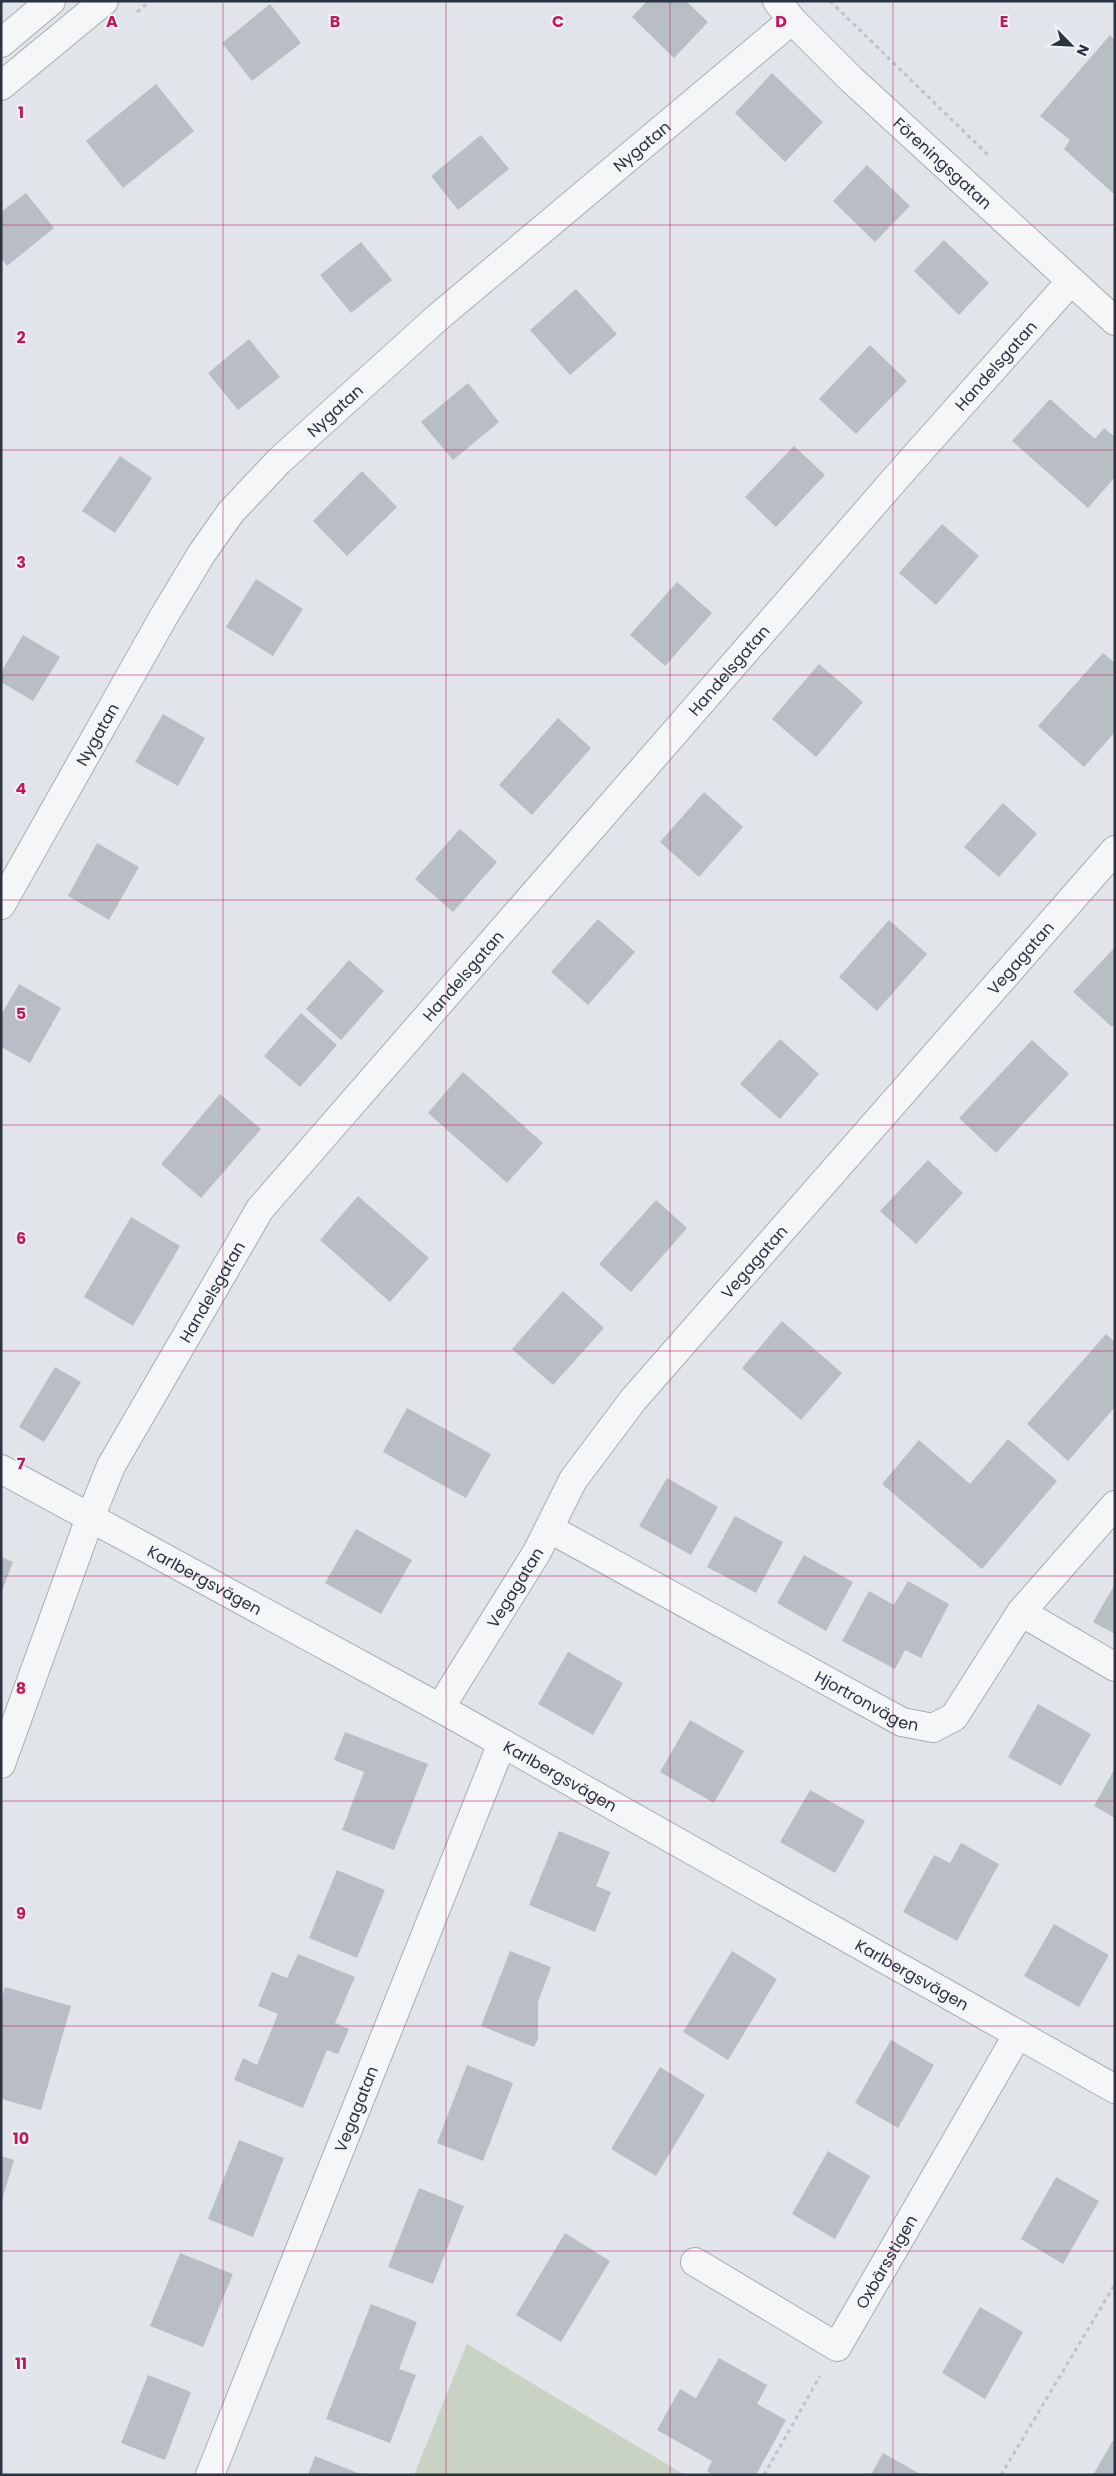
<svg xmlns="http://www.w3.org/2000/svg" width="1116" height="2476" viewBox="0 0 1116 2476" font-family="Poppins,sans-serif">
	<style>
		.green { fill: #c8d3c3 }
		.building { fill: #b9bec6 }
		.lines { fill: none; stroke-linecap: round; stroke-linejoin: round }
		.minor-casing { stroke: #a6acb4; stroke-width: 30 }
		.tertiary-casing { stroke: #a6acb4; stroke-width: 30 }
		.path { stroke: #bfc3c8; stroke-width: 3; stroke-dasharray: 4 4; stroke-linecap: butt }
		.minor { stroke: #f4f6f8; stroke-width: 28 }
		.tertiary { stroke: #f4f6f8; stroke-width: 28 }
		.grid { fill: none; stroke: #c2185b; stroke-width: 1; stroke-opacity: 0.55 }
		.labels { text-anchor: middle; stroke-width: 4; stroke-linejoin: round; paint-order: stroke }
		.street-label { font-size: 16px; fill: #2a3341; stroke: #f1f4f7 }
		.grid-label { font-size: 16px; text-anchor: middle; font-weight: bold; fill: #c2185b; stroke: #f1f4f7; stroke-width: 4; stroke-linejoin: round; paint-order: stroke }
	</style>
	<rect width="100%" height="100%" fill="#e1e5ea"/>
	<path class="green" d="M467,2344L685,2475H414Z"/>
	<g class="building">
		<path d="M647,1H686L708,22L674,58L632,17Z"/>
		<path d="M270,4L301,43L252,81L222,43Z"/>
		<path d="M1110,35L1115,40V195L1064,149L1070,140L1040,116Z"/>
		<path d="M772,73L823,122L785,162L735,113Z"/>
		<path d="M156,84L194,131L123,188L86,141Z"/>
		<path d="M481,135L509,169L458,210L431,176Z"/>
		<path d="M867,165L910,206L875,242L833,201Z"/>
		<path d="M26,193L54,228L7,266L1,258V212Z"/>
		<path d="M944,240L989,283L959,315L914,271Z"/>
		<path d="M361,242L392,280L351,313L320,275Z"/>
		<path d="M576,289L617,334L570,375L530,330Z"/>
		<path d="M249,339L280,377L238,410L208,373Z"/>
		<path d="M870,345L907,381L856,434L819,399Z"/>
		<path d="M468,383L499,422L453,460L421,422Z"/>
		<path d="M1050,399L1095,439L1104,428L1115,437V477L1088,508L1012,441Z"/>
		<path d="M794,446L825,475L776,527L745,497Z"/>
		<path d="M120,456L152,478L115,533L82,511Z"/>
		<path d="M362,471L397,507L347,556L313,521Z"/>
		<path d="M942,524L979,556L936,605L899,573Z"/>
		<path d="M256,579L303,609L273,656L226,627Z"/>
		<path d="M677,582L712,613L665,666L630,635Z"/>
		<path d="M23,635L60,657L33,701L1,682V672Z"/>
		<path d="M1103,653L1115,663V732L1084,767L1038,726Z"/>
		<path d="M819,664L863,702L816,757L772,719Z"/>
		<path d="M163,714L205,738L178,786L135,762Z"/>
		<path d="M558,718L591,748L532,815L499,785Z"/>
		<path d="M704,792L743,827L699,877L660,842Z"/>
		<path d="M1003,803L1037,834L999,877L964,847Z"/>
		<path d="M460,829L497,862L453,912L415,879Z"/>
		<path d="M97,843L139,867L109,920L68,896Z"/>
		<path d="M598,919L635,952L588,1005L551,972Z"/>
		<path d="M889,920L927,954L877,1011L839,977Z"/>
		<path d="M1115,947V1024L1112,1027L1073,992Z"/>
		<path d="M349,960L384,991L341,1040L306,1009Z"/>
		<path d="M19,984L61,1008L30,1063L1,1047V1015Z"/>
		<path d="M301,1013L337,1045L300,1087L264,1056Z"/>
		<path d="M780,1039L819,1074L780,1119L740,1084Z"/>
		<path d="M1032,1040L1069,1074L996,1153L959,1118Z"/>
		<path d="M463,1072L543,1143L507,1183L428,1113Z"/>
		<path d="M220,1094L261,1129L201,1198L161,1164Z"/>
		<path d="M928,1160L963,1193L916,1244L880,1211Z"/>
		<path d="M358,1196L429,1258L390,1302L320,1240Z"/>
		<path d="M656,1200L687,1228L631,1292L599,1264Z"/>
		<path d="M131,1217L180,1246L133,1326L84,1297Z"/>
		<path d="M563,1291L604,1328L553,1385L512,1349Z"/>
		<path d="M782,1321L842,1373L801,1420L742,1368Z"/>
		<path d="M1106,1334L1115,1342V1407L1068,1461L1027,1424Z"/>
		<path d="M55,1367L81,1382L44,1442L19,1427Z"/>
		<path d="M407,1408L491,1454L466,1498L383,1452Z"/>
		<path d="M1008,1439L1057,1481L982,1569L882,1484L919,1440L970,1484Z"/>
		<path d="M667,1478L718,1507L691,1555L639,1526Z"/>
		<path d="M735,1516L783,1542L756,1593L707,1567Z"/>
		<path d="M356,1529L412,1560L381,1614L325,1583Z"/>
		<path d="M804,1555L853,1582L826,1631L777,1603Z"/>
		<path d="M1,1557L13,1562L1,1594Z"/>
		<path d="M908,1581L949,1604L921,1658L905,1650L895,1669L842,1641L869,1591L894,1605Z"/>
		<path d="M1115,1584V1634L1093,1622Z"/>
		<path d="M568,1652L623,1683L593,1735L538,1704Z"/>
		<path d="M1038,1704L1091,1734L1061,1786L1008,1757Z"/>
		<path d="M690,1720L744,1751L714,1803L660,1772Z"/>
		<path d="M345,1732L428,1764L394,1850L342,1830L364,1772L334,1760Z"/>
		<path d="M1115,1768V1818L1094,1806Z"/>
		<path d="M810,1790L865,1821L835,1873L780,1842Z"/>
		<path d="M559,1831L610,1852L596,1886L611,1892L595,1932L529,1905Z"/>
		<path d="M961,1843L999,1864L957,1941L903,1912L934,1855L950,1863Z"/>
		<path d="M337,1870L385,1890L357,1958L309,1938Z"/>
		<path d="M1054,1924L1109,1955L1079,2007L1024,1976Z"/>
		<path d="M510,1951L551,1967L538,2002V2039L534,2047L481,2026Z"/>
		<path d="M732,1951L777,1979L728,2060L683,2032Z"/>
		<path d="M298,1954L355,1977L335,2023L349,2029L338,2054L327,2050L303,2108L234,2080L243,2058L257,2065L278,2014L258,2006L272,1972L287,1978Z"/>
		<path d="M5,1987L71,2006L41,2110L1,2099V1999Z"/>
		<path d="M891,2040L934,2065L898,2128L855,2103Z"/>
		<path d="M467,2065L513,2083L483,2161L437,2143Z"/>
		<path d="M660,2067L705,2095L656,2176L611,2149Z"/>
		<path d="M239,2140L284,2158L253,2237L208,2219Z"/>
		<path d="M828,2151L870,2176L835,2239L792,2214Z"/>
		<path d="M1,2156L14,2160L2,2200H1Z"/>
		<path d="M1056,2177L1099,2201L1063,2264L1021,2239Z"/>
		<path d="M419,2188L464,2206L433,2284L388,2267Z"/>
		<path d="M565,2233L610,2261L561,2342L516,2315Z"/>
		<path d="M180,2253L233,2274L203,2347L150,2326Z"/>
		<path d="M371,2304L417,2322L399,2369L416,2375L390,2443L326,2419Z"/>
		<path d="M980,2307L1023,2332L985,2399L942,2373Z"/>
		<path d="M719,2358L767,2385L757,2404L786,2420L756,2475H713L707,2471L712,2461L657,2430L680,2389L696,2398Z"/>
		<path d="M148,2375L191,2392L165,2460L121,2443Z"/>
		<path d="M1115,2437V2475H1093Z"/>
		<path d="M883,2453L922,2475H871Z"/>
		<path d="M315,2456L363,2475H308Z"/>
	</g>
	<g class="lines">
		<g class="minor-casing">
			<g id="minor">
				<path id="s1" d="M1,905L164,616L202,553L231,512L279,461L437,318L792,20"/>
				<path id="s2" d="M1,1469L440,1708L1115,2089"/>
				<path id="s3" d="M550,1529L902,1722L933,1728L954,1717L1021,1612L1115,1505"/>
				<path d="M1021,1612L1115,1667"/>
				<path id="s4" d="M440,1708L537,1552L573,1480L633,1400L1115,850"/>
				<path id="s5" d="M1,1764L90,1518L111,1466L260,1209L903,470L1071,281"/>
				<path id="s6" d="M695,2262L837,2347L1018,2034"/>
				<path id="s7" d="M210,2475L502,1743"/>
			</g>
		</g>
		<g class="tertiary-casing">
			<g id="tertiary">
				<path id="s8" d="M777,1L792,20L851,79L1115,321"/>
				<path d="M1,43L51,1"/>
				<path d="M1,86L104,1"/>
			</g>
		</g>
		<g class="path">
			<path d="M830,1L989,156"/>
			<path d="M137,12L150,1"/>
			<path d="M764,2475L820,2376"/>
			<path d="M1001,2475L1115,2284"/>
		</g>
		<use href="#minor" class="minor"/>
		<use href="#tertiary" class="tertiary"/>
	</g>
	<path class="grid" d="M223,1V2475M446,1V2475M670,1V2475M893,1V2475M1,225H1115M1,450H1115M1,675H1115M1,900H1115M1,1125H1115M1,1351H1115M1,1576H1115M1,1801H1115M1,2026H1115M1,2251H1115"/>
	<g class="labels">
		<g class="street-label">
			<text dy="6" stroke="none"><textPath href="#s1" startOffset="1006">Nygatan</textPath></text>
			<text dy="6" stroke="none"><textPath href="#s8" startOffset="232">Föreningsgatan</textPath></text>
			<text dy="6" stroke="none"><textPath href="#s5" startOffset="1734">Handelsgatan</textPath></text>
			<text dy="6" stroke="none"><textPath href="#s1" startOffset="601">Nygatan</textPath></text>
			<text dy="6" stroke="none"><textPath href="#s5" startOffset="1329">Handelsgatan</textPath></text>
			<text dy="6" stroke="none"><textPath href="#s1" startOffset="196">Nygatan</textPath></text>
			<text dy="6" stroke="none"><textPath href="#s4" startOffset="952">Vegagatan</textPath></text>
			<text dy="6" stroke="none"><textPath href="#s5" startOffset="924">Handelsgatan</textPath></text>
			<text dy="6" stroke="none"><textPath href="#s4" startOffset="548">Vegagatan</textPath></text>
			<text dy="6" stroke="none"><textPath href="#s5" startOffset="519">Handelsgatan</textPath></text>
			<text dy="6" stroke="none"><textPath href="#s2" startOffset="232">Karlbergsvägen</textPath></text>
			<text dy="6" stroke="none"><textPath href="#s4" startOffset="142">Vegagatan</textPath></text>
			<text dy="6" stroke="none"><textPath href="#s3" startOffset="361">Hjortronvägen</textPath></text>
			<text dy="6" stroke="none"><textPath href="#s2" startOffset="638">Karlbergsvägen</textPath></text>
			<text dy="6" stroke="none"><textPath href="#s2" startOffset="1042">Karlbergsvägen</textPath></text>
			<text dy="6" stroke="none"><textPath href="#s7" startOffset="394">Vegagatan</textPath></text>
			<text dy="6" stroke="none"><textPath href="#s6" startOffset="264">Oxbärsstigen</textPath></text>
		</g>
	</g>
	<g class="grid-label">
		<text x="112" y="27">A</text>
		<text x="335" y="27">B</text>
		<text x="558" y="27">C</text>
		<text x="781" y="27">D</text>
		<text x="1004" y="27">E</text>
		<text x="21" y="118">1</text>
		<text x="21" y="343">2</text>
		<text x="21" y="568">3</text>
		<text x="21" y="794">4</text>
		<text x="21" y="1019">5</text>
		<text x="21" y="1244">6</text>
		<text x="21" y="1469">7</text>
		<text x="21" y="1694">8</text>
		<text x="21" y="1919">9</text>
		<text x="21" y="2144">10</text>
		<text x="21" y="2369">11</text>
	</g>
	<rect width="1116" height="2476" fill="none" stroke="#2a3341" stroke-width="5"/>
	<g transform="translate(1071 45) rotate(114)" stroke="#f1f4f7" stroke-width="4" paint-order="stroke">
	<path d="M0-4L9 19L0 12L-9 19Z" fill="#2a3341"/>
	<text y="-8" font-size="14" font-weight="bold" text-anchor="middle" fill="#2a3341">N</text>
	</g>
</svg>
